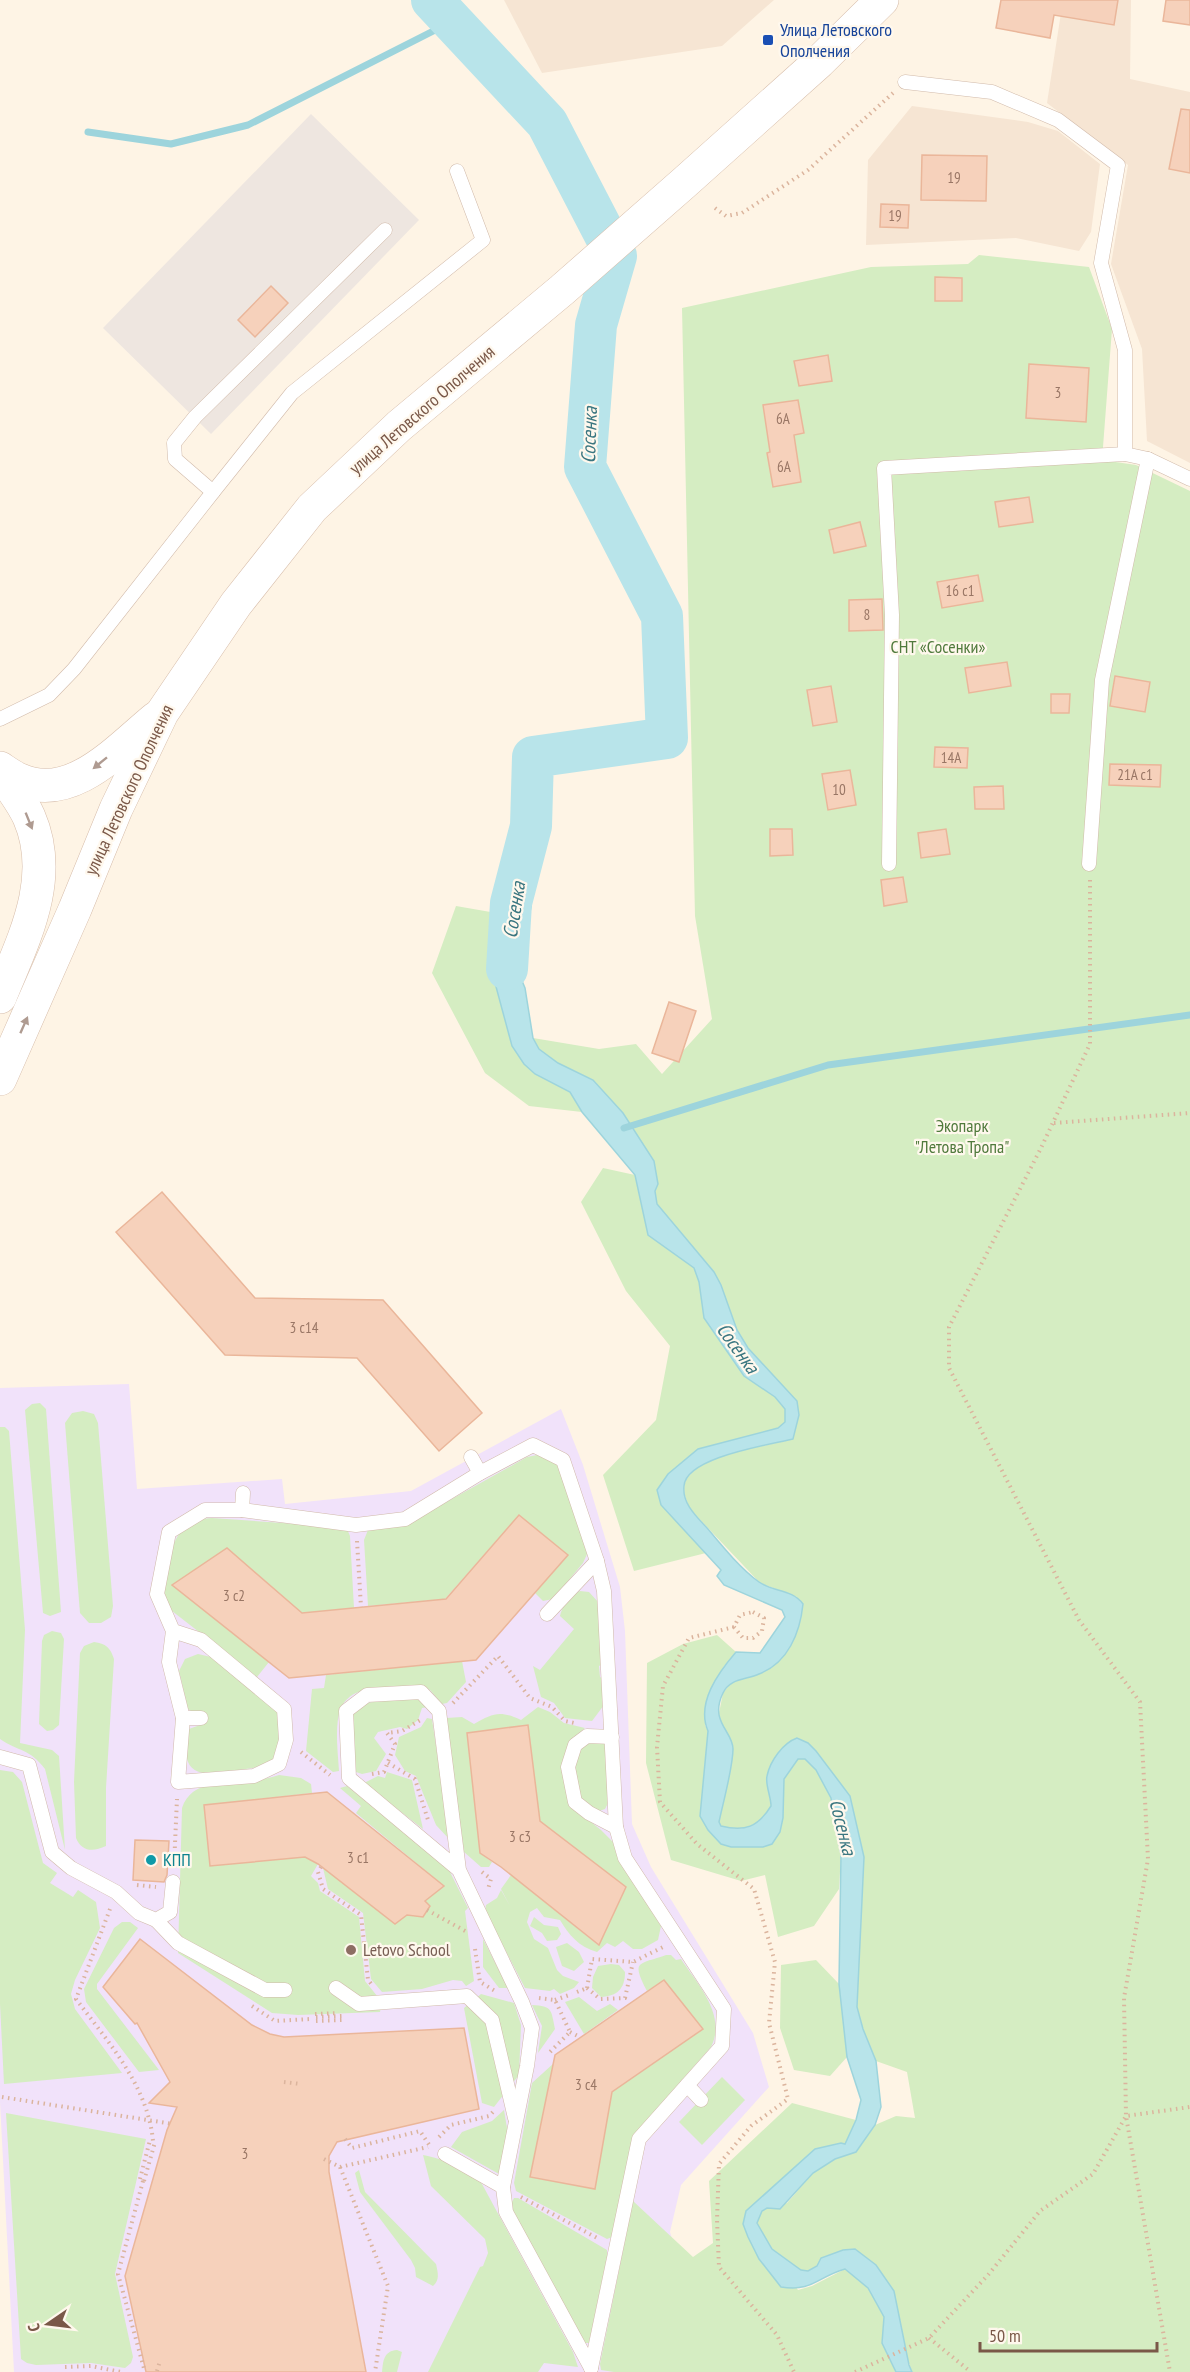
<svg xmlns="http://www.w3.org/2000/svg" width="1190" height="2372" viewBox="0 0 1190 2372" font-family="'PT Sans Narrow',sans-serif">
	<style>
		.residential { fill: #f6e5d3 }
		.industrial { fill: #eee6e0 }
		.education { fill: #f1e2fa }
		.green { fill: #d5edc2 }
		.water { fill: #b8e4ea; stroke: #9dd4dc; stroke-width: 1.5 }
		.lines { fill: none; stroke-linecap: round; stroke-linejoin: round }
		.stream { stroke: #9dd4dc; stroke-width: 7 }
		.river { stroke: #b8e4ea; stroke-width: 42 }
		.building { fill: #f6d1bb; stroke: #eab69a; stroke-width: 1.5 }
		.service-casing { stroke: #d1baaa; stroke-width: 15 }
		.secondary-casing { stroke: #d7bdaa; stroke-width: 34 }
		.path { stroke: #dbb49d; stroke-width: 4; stroke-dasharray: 1.5 4.5; stroke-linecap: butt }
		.service { stroke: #fff; stroke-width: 14 }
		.secondary { stroke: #fff; stroke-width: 33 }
		.oneway { fill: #af9b91 }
		.transit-dot { fill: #1a4fb4; stroke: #fff8ed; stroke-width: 2 }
		.culture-dot { fill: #0f9aa8; stroke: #fff8ed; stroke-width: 2 }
		.education-dot { fill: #8d6e63; stroke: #fff8ed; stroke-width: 2 }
		.labels { text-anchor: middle; stroke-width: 4.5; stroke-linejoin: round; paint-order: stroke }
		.number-label { font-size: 15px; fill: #997665 }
		.transit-label { font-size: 18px; fill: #164399; stroke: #fff8ed; text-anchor: start }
		.street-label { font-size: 18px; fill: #7a5848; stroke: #fff8ed }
		.park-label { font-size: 18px; fill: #507a3c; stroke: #fff8ed }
		.culture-label { font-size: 18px; fill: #0d838f; stroke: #fff8ed; text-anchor: start }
		.education-label { font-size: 18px; fill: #785e54; stroke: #fff8ed; text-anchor: start }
		.water-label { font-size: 20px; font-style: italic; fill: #3a7680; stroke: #fff8ed }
	</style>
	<rect width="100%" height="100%" fill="#fef4e5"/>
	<g class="residential">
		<path d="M504,0H774L722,46L542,73Z"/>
		<path d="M1063,0H1131L1130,79L1190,92V463L1147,441L1142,349L1111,264L1128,165L1047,103Z"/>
		<path d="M912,106L1028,122L1058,131L1100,164L1091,232L1079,251L1016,238L866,245L868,160Z"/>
	</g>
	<path class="industrial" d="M311,114L419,220L211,434L103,328Z"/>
	<path class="education" d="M129,1384L137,1489L282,1479L285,1504L411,1491L561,1409L583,1465L620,1587L625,1631L632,1824L651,1867L753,2033L769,2087L681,2185L670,2232L711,2372H14L0,2102V1388Z"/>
	<g class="green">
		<path d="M979,255L1089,267L1112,329L1102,460L1136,465L1190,491V2372H912L876,2265L855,2249L843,2250L808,2271L801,2270L772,2249L757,2223L762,2211L767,2208L787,2203L813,2173L835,2159L856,2152L875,2125L896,2116L915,2118L907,2072L876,2061L863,2029L857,2007L864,1857L850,1796L816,1751L808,1743L797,1738L766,1777L771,1806C758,1827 745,1832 721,1826L719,1822L733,1747L720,1722L719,1713L723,1693L730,1684L738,1680L767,1670L790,1648L797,1597L760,1583L690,1509C687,1501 682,1491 685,1483C695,1455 763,1447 789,1440L786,1422L778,1428L698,1449L661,1505L706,1553L634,1571L603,1475L656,1420L670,1346L626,1291L581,1202L603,1168L635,1175L648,1235L694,1268L699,1282L704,1318L744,1376L775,1397L782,1406L778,1381L748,1348L737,1330L714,1272L657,1204L655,1191L658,1184L623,1113L593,1080L558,1063L539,1049L533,1038L599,1049L636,1044L662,1074L712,1019L695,916L682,308L871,267L968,264Z"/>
		<path d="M456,906L502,914L495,939L535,1074L570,1092L582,1112L529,1106L485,1073L432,973Z"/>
		<path d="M40,1403L46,1409L61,1612L50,1616L43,1613L25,1410L32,1404Z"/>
		<path d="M83,1411L94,1414L98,1423L113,1606L111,1617L101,1623H89L80,1613L65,1423L72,1413Z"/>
		<path d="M0,1427H5L9,1431L25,1630L20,1743L52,1750L59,1756L65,1850L45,1769C29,1748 19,1752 0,1739Z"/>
		<path d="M537,1455L555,1462L561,1470L588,1552L583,1563L553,1599L543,1601L535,1593L568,1555L519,1515L445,1599L368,1606L364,1540L368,1530L409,1523L527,1457Z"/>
		<path d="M212,1518L340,1527L347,1529L350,1536L354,1608L302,1613L173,1585L269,1662L257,1677L172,1611C162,1596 164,1586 167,1570C172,1542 179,1520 212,1518Z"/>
		<path d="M580,1591L589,1592L599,1603L601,1665L599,1666L600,1677L603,1679L604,1705L592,1721L565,1718L554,1703L541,1697L533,1666L540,1670L574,1629L560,1616C562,1606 570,1596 580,1591Z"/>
		<path d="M52,1631L61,1633L64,1639L59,1725L53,1730L47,1731L39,1724L42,1641L44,1635Z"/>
		<path d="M717,1635L736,1652L724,1666L705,1725L708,1731L700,1816L721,1844L783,1818L784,1779L798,1758L805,1759L816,1770L831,1798L841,1854L839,1889L814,1926L778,1937L765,1875L741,1881L671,1860L646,1763L647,1663L683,1644Z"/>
		<path d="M94,1642C106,1644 110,1647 114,1659L106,1788V1846C93,1852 82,1852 76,1838L74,1782L80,1653L84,1646Z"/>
		<path d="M198,1654L211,1657L278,1711C279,1722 282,1753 272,1761C260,1771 219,1771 203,1773C180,1768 187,1747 189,1729L200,1725L201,1718L188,1709L179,1671L185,1659Z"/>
		<path d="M462,1661L466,1682L447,1703L442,1704L430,1690L422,1687C396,1688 347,1680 339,1714C335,1731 338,1753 339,1771L333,1772L306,1751L312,1689L324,1688L326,1675Z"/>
		<path d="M413,1698L425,1701L428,1707L422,1708L418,1720L407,1729L400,1727L378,1732L374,1738L386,1754L376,1771L362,1774L353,1771V1714L364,1703Z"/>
		<path d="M538,1707L550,1712L564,1723L585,1728L571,1741L576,1810L601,1830L613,1842L621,1862L661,1926L658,1940L642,1949H633L623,1941L615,1947L607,1943L597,1952C579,1947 569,1935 560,1920L544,1917L537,1908L530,1912L527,1922L534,1939L548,1948L557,1970L563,1976L579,1982L574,1988L560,1994L554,1989L550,1991L525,1988L485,1911L486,1905L497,1898L501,1890L510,1906L501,1889L511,1875L598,1945L626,1887L540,1821L528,1725L467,1733L480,1853L492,1862L489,1867H481L464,1852L446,1718L462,1717L474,1724C493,1713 500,1710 521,1720Z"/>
		<path d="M427,1718L432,1719L450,1840L436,1825L416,1776L405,1771L395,1755L399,1737L421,1727Z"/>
		<path d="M587,1742L604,1743L606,1746L608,1803L605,1809L599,1811L581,1801C576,1776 569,1762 587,1742Z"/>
		<path d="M0,1770L13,1772L22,1782L43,1863L57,1873L50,1883L73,1897L78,1890L96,1902L100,1928L75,1980L71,1994L75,2009L122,2073L4,2084L0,2004Z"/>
		<path d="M387,1772L412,1780L423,1829L364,1783L378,1776L385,1778Z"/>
		<path d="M279,1775L301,1778L311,1784L312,1793L204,1805L210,1866L305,1857L318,1864L311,1876L318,1883L320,1891L359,1917L365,1981L382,2002L380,2012L298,2015L272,2013L178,1953L182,1808C194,1771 248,1787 279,1775Z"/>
		<path d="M347,1786L447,1866L468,1908L465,1911L474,1981L466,1986L462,1981L453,1980L422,1989L382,1992L371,1979L363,1913L328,1889L323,1868L395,1924L407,1915L430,1906L425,1901L444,1886L356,1813L361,1806L340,1788Z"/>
		<path d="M534,1917L544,1925L558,1927L561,1934L557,1940L547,1941L542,1933L530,1926Z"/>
		<path d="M122,1922H130L138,1928L97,1984V1989L159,2070L139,2072L86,2002L84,1989L114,1928Z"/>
		<path d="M483,1939L508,1988H499L483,1967Z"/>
		<path d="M567,1943L579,1952L584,1962L574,1971L562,1966L556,1947Z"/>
		<path d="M666,1955H671L676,1960L681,1959C698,1985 727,2015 711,2047L638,2130L612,2237L607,2239L516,2191L514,2183L532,2083L554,2063L530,2177L595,2189L612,2092L703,2029L664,1980L647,1991C631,1960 638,1965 666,1955Z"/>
		<path d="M816,1960L839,1984L847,2057L830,2076L794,2070L780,2028L781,1965Z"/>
		<path d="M611,1964L619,1965L625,1972C625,1989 617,1996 601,1997L592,1988L593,1977L598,1966Z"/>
		<path d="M481,1994L514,2003L521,2025L519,2075L494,2107L482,2103L464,2008Z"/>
		<path d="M579,1997L597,2011L610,2004L618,2010L584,2034L565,2002Z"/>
		<path d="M532,2005C553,2006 551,2010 555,2029L538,2053L542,2026Z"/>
		<path d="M722,2077L745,2100L702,2145L679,2122Z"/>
		<path d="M792,2103L856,2120L845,2144L746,2211L798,2290L812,2286L845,2269L868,2288L884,2317L882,2343L896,2372H614L601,2370L600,2364L633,2201L693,2257L713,2243L709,2181Z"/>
		<path d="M504,2110L508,2134L499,2174L451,2147L462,2132L492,2121Z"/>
		<path d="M6,2113L146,2139L115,2274L133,2357L131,2363L125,2368L91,2363L36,2365L27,2363L21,2359Z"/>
		<path d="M423,2155C443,2159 469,2168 482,2184L573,2352L578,2367L544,2363L538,2372H428L480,2267L483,2266L488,2253L485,2239L431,2186Z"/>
		<path d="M359,2170L365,2192L436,2264C438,2273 440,2280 433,2286L416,2277L415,2268L411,2260L360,2192L355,2173Z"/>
		<path d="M514,2198H518L607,2250V2257L589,2343H585L581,2337L510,2206Z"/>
		<path d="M397,2350L402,2352L397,2372H382C383,2360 384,2351 397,2350Z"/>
	</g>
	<path class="water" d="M531,907L517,969L525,988L533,1038L539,1049L558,1063L593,1080L623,1113L654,1161L658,1184L655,1191L657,1204L714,1272L721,1285L737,1330L748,1348L797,1401L799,1415L793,1439C769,1445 686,1457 684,1486C682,1504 697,1517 708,1529C723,1547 740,1568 759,1582C773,1592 792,1589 803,1604C800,1633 788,1663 759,1674C746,1680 730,1678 723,1693C709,1722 733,1731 733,1749C733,1767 723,1803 719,1822L721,1826C745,1832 758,1827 771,1806C771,1797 765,1784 767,1776C770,1761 783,1743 797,1738L808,1743L816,1751L850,1796L864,1857L857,2007L863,2029L876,2061L881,2107L875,2125L856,2152L835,2159L813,2173L780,2209L767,2208L762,2211L757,2223L772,2249L801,2270L808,2271L817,2266L821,2258L843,2250L855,2249L876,2265L894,2291L909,2365L912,2372H896L882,2343L884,2317L868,2288L845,2269C817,2277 813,2292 781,2287L759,2259L748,2237L743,2224L746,2211L815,2149L841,2143L845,2144L856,2120L861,2100L847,2057L839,1984L841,1854L831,1798L816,1770L805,1759H798L784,1779L783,1818L780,1832L772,1844L763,1847H731L721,1844L708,1830L700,1816L708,1731C696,1703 718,1673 736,1652L760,1653L785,1617L782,1610L724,1585L717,1576L721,1570L661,1505L657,1490L668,1474L698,1449L778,1428L785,1422V1409L775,1397L744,1376L704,1318L699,1282L694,1268L648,1235L635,1175L582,1112L570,1092L535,1074L524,1064L512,1046L495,983V939L502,914Z"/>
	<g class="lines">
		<g class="stream">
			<path d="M88,132L171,144L248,125L451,22"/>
			<path d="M624,1128L828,1065L1190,1015"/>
		</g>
		<path class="river" d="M432,0L547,123L616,256L596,325L585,467L662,616L667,738L533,757L531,826L511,903L507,969"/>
	</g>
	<g class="building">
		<path d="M1001,0H1118L1114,25L1054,15L1050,38L996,28Z"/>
		<path d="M1166,0H1190V25L1163,21Z"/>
		<path d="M1181,109L1190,110V173L1169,169Z"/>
		<path d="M922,155L987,156L986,201L921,200Z"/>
		<path d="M881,204L909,205L908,228L880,227Z"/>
		<path d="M935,277L962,278V301H935Z"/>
		<path d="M271,286L288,303L255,337L238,320Z"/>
		<path d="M828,355L832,381L799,386L794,361Z"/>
		<path d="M1029,364L1089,368L1086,422L1026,418Z"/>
		<path d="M798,400L804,433L794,435L801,482L773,487L767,453L770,452L763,405Z"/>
		<path d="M1029,497L1033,522L999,527L995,502Z"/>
		<path d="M860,522L866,546L834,553L829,530Z"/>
		<path d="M978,575L983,601L942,608L937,582Z"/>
		<path d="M882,599L883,630L849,631V600Z"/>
		<path d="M1007,662L1011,686L969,693L965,668Z"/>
		<path d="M1115,676L1150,682L1145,712L1110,706Z"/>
		<path d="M831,686L837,722L813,726L807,690Z"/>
		<path d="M1051,694H1070L1069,713H1051Z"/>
		<path d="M935,747L968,748L967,768L934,767Z"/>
		<path d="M1110,764L1161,765L1160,787L1109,785Z"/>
		<path d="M850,770L856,805L828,810L822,774Z"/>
		<path d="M1003,786L1004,809H975L974,787Z"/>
		<path d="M770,829H792L793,855L770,856Z"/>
		<path d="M946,829L950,854L921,858L918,833Z"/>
		<path d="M903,877L907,902L884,906L881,880Z"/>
		<path d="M669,1002L696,1011L679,1062L652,1053Z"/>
		<path d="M162,1192L255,1298L383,1300L482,1413L439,1451L357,1358L225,1355L116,1232Z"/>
		<path d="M519,1515L568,1555L476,1660L289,1678L172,1585L227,1548L302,1613L446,1599Z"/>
		<path d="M528,1725L540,1821L626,1887L599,1945L501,1867L480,1853L467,1733Z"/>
		<path d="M327,1792L444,1886L425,1901L430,1906L423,1917L407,1915L395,1924L318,1864L305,1857L210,1866L204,1805Z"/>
		<path d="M135,1840L169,1841L167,1875L164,1882L133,1880Z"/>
		<path d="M140,1939L252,2025L270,2034L284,2037L464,2028L479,2109L337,2142L329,2156V2172L366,2372H146L125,2276L167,2130L177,2107L149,2103L170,2082L137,2023L135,2024L103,1987Z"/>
		<path d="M664,1980L703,2029L612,2092L595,2189L530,2177L555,2055Z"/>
	</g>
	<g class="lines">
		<g class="service-casing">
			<g id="service">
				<path d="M905,82L992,92L1058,120L1118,165L1101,263L1125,350V454"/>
				<path d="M213,492L292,393L483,240L457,171"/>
				<path d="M0,719L49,695L74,669L213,492L175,459L174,443L195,417L385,230"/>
				<path d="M889,864L892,615L884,468L1125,454L1148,459L1190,479"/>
				<path d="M1089,864L1102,680L1148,459"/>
				<path d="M471,1457L480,1473"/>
				<path d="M242,1510L243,1493"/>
				<path d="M547,1614L597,1561"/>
				<path d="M173,1631L201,1640L284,1709L286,1740L279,1764L254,1776L178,1782L183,1718L169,1662L173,1631L157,1594L169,1532L205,1510H242L356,1525L405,1519L480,1473L533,1445L563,1460L597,1561L604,1591L616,1827L625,1858L724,2009L722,2046L639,2139L591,2368"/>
				<path d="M183,1718H201"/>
				<path d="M612,1737L587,1736L575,1745L568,1767L575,1802L589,1813L616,1827"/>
				<path d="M0,1757L29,1765L52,1852L71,1868L116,1892L139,1913L156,1920L170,1912L173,1882"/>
				<path d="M459,1870L439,1711L421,1692L367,1695L346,1711L349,1778L459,1870L522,2002L532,2028L527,2066L503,2187L506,2212L591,2368"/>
				<path d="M156,1920L178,1943L265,1990H285"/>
				<path d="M336,1988L359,2004L467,1996L492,2020L515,2118"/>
				<path d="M687,2085L701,2100"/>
				<path d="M445,2154L503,2187"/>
			</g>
		</g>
		<g class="secondary-casing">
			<g id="secondary">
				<path d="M0,768C6,772 13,777 20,780C72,803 119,748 156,718"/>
				<path d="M0,770C9,786 22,801 29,817C56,879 23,940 0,997"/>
				<path d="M0,1079L75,909L116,809L162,713L236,604L312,508L399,426L562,290L685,182L819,62L882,0"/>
			</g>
		</g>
		<g class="path">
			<path d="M715,208L726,216L742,213L808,170L893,93"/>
			<path d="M1090,880V1044L1041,1148L949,1327V1368L1079,1620L1140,1702L1148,1859L1124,1998L1126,2116L1170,2372"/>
			<path d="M1054,1123L1190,1113"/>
			<path d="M357,1541L361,1607"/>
			<path d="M753,1612L764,1618L762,1631L753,1638H743L734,1627L740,1615Z"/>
			<path d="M734,1627L689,1638L663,1686L657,1747L660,1802L697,1844L754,1889L775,1962L769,2023L788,2099L751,2126L719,2164L717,2220L719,2267L777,2335L794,2372"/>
			<path d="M453,1703L498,1656L530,1698L552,1707L565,1721L574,1723"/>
			<path d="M301,1752L330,1775"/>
			<path d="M388,1763L415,1779L428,1820"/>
			<path d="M372,1774L384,1772L395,1744L387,1733L402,1731L422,1719"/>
			<path d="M174,1866L177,1799"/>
			<path d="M321,1867L318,1872L323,1889L361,1915L368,1980L373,1986"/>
			<path d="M482,1872L491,1879L488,1889"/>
			<path d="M137,1885L156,1887"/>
			<path d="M110,1909L76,1999C108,2042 148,2086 153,2141"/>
			<path d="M427,1910L467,1932"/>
			<path d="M475,1949L480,1982L497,1992"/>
			<path d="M587,1988L592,1959L633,1962L663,1947"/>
			<path d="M587,1988L600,1999L625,1998L633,1962"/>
			<path d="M577,1992L587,1988"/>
			<path d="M539,1998L555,2000L570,2032L548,2054"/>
			<path d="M555,2000L572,1994"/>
			<path d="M252,2006L275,2021L310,2019"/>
			<path d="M315,2014L339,2013"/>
			<path d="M316,2017L343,2016"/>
			<path d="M316,2021L343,2020"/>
			<path d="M570,2032L580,2037"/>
			<path d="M284,2082L301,2084"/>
			<path d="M2,2097L173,2124"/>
			<path d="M439,2137L451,2125L489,2116L495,2110"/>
			<path d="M345,2139L352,2148L420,2131L430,2146"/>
			<path d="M324,2159L340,2167L388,2286L375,2372"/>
			<path d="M340,2167L428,2147"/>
			<path d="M140,2179L150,2140"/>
			<path d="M143,2181L118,2274L145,2372"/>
			<path d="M144,2181L155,2142"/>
			<path d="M521,2197L599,2239"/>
			<path d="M929,2338L971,2372"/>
			<path d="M65,2367L91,2366L121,2372"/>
			<path d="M157,2371L160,2361"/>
			<path d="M855,2372L929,2338L988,2275L1040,2211L1093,2174L1126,2116L1190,2107"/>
		</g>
		<use href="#service" class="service"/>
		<use href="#secondary" class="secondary"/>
	</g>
	<defs><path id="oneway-solid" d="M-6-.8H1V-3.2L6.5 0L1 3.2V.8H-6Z" transform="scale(1.5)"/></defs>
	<g class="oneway">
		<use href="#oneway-solid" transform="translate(100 763) rotate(141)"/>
		<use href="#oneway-solid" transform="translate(29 821) rotate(68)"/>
		<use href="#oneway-solid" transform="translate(24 1025) rotate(-66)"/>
	</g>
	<rect class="transit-dot" x="762" y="34" width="12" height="12" rx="3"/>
	<circle class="culture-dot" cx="151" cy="1860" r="6"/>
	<circle class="education-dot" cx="351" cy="1950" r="6"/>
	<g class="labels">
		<g class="number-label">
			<text x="954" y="183">19</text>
			<text x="895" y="221">19</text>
			<text x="1058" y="398">3</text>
			<text x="783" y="424">6А</text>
			<text x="784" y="472">6А</text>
			<text x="960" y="596">16 с1</text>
			<text x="867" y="620">8</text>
			<text x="951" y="763">14А</text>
			<text x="1135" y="780">21А с1</text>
			<text x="839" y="795">10</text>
			<text x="304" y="1333">3 с14</text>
			<text x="234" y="1601">3 с2</text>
			<text x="520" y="1842">3 с3</text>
			<text x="358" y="1863">3 с1</text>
			<text x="586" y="2090">3 с4</text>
			<text x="245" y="2159">3</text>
		</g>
		<g class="transit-label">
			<text x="780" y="36">Улица Летовского<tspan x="780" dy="21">Ополчения</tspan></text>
		</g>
		<g class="street-label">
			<text transform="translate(422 410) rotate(-41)" y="6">улица Летовского Ополчения</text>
			<text transform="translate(129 790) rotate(-65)" y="6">улица Летовского Ополчения</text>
		</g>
		<g class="park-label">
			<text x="938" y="653">СНТ «Сосенки»</text>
			<text x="962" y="1132">Экопарк<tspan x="962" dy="21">"Летова Тропа"</tspan></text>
		</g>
		<g class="culture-label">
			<text x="163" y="1866">КПП</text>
		</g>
		<g class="education-label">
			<text x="363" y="1956">Letovo School</text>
		</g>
		<g class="water-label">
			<text transform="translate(589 435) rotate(-88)" y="7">Сосенка</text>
			<text transform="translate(514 910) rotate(-81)" y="7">Сосенка</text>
			<text transform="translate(738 1348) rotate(54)" y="7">Сосенка</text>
			<text transform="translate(843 1827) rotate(76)" y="7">Сосенка</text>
		</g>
	</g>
	<g transform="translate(48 2324) rotate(256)" stroke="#fff8ed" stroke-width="4.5" paint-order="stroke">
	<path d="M0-4.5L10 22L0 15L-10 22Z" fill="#7a5848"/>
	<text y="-9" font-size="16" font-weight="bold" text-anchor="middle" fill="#7a5848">С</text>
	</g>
	<path d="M980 2342v9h177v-9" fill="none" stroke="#7a5848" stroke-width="3"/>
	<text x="989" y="2342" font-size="18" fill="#7a5848" stroke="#fff8ed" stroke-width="4.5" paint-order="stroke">50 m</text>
</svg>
